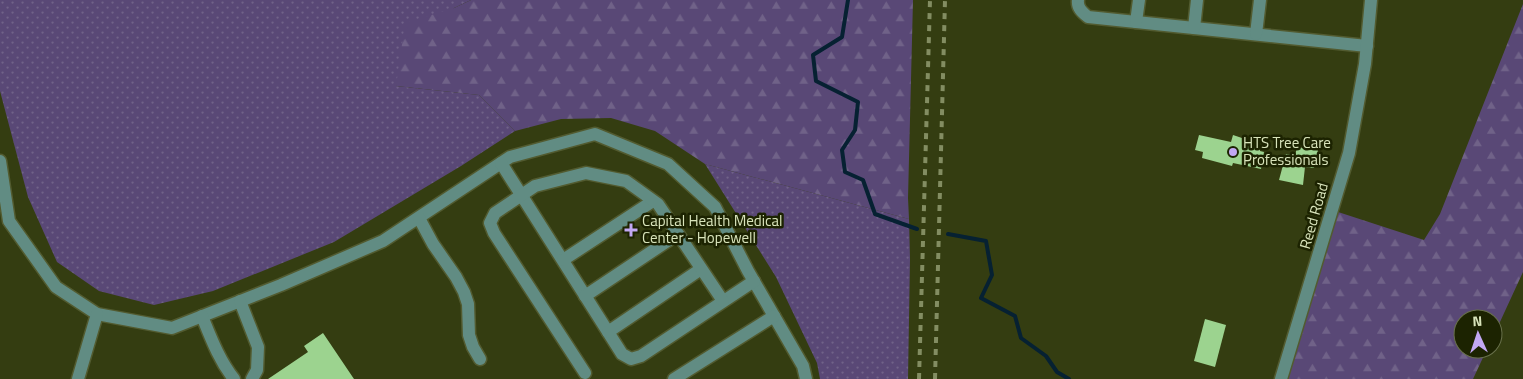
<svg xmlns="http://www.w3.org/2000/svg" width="1523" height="379" viewBox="0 0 1523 379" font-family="'Titillium Web',sans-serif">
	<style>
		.green { fill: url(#green-dots) }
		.forest { fill: url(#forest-firs) }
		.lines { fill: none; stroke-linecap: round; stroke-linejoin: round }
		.stream { stroke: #062132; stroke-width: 4 }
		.building { fill: #9cd38f }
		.minor-casing { stroke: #525b30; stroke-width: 15 }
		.minor { stroke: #618c83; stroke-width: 12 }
		.rail { stroke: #838d62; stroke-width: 4; stroke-dasharray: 6 6; stroke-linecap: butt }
		.poi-dot { fill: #c2a8f3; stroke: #1c2301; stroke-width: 2 }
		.labels { text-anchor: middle; stroke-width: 5; stroke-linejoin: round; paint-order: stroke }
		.poi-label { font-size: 15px; fill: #d9e4bb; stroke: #1c2301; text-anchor: start }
		.street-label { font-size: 15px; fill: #d9e4bb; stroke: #1c2301 }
	</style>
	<defs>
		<pattern id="green-dots" width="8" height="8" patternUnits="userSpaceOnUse" patternTransform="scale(1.25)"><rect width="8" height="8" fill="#594876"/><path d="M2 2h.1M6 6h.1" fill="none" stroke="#706288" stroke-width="1.8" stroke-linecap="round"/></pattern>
		<pattern id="forest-firs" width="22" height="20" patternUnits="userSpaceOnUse" patternTransform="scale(1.25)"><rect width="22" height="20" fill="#594876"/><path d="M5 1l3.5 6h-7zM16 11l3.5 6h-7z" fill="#706288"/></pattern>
	</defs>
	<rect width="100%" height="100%" fill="#343d11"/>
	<g class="green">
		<path d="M0,0H471L454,8L396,86L479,95L515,131L461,166L334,242L213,291L154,305L99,291L57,262L28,197L0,91Z"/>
		<path d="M705,164L909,219L910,259L908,379H820L817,363L776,277Z"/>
	</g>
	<g class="forest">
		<path d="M471,0H913L908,198L909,219L705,164L655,131L611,118L561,119L515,131L479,95L396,86L405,23L454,8Z"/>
		<path d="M1523,4V272L1493,337V319H1463V349H1487L1473,379H1285L1335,211L1424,240L1440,214Z"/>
	</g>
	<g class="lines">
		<g class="stream">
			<path d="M848,0L842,37L813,55L816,81L858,102L855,130L842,150L845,172L863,180L875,214L917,229"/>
			<path d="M948,234L986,241L992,275L981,298L1015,316L1021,338L1046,356L1057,372L1069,379"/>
		</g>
	</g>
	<g class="building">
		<path d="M1199,135L1231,142L1233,135L1248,140L1247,146L1260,149V151L1264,152L1261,169L1233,163L1232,166L1202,158L1203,152L1195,150Z"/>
		<path d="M1297,147L1318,150L1314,168L1305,167L1303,185L1279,180L1286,154L1295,156Z"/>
		<path d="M1205,319L1226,325L1215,367L1194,361Z"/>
		<path d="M323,333L354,379H268L308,352L304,346Z"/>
	</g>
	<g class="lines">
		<g class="minor-casing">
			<g id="minor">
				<path d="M1078,0C1077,8 1082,12 1088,17L1367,46"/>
				<path d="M1136,22L1139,0"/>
				<path d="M1194,28L1197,0"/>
				<path d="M1256,34L1260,0"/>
				<path d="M0,161L9,221L56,287L97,314L172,328L281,285L383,241L510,157L595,134L668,164L715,207L748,271L803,366L806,379"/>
				<path d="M501,163L622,354L631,359L641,356L754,281"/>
				<path d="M419,218L433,244L456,277L464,292L468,304L469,335L473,347L480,359"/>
				<path d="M563,260L653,201"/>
				<path d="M585,296L678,234"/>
				<path d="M240,301L258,347L257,370L252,379"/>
				<path d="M202,316C211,338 219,360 234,379"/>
				<path d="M608,332L701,269"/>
				<path d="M585,373L494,233L490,223L495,213L535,186L586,173L626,181L658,204L723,301"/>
				<path d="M78,379L97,314"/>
				<path d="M674,379L774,316"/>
				<path d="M1281,379L1349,153L1365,64L1371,0"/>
			</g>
		</g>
		<use href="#minor" class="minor"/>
		<g class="rail">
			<path d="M919,379L930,0"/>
			<path d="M935,379L945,0"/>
		</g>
	</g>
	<g class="poi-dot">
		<circle cx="1233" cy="152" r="5"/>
		<path d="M628.5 222.5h5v5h5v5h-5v5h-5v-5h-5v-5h5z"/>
	</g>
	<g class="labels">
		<g class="poi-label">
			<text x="1243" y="148">HTS Tree Care<tspan x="1243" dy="17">Professionals</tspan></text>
			<text x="642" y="226">Capital Health Medical<tspan x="642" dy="17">Center - Hopewell</tspan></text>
		</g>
		<g class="street-label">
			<text transform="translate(1314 216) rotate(-74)" y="5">Reed Road</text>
		</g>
	</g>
	<g transform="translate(1478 334) rotate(357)"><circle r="24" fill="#1c2301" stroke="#68704b"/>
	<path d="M0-4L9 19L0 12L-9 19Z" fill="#c2a8f3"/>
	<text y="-8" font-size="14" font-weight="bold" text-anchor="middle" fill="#d9e4bb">N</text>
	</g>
</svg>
